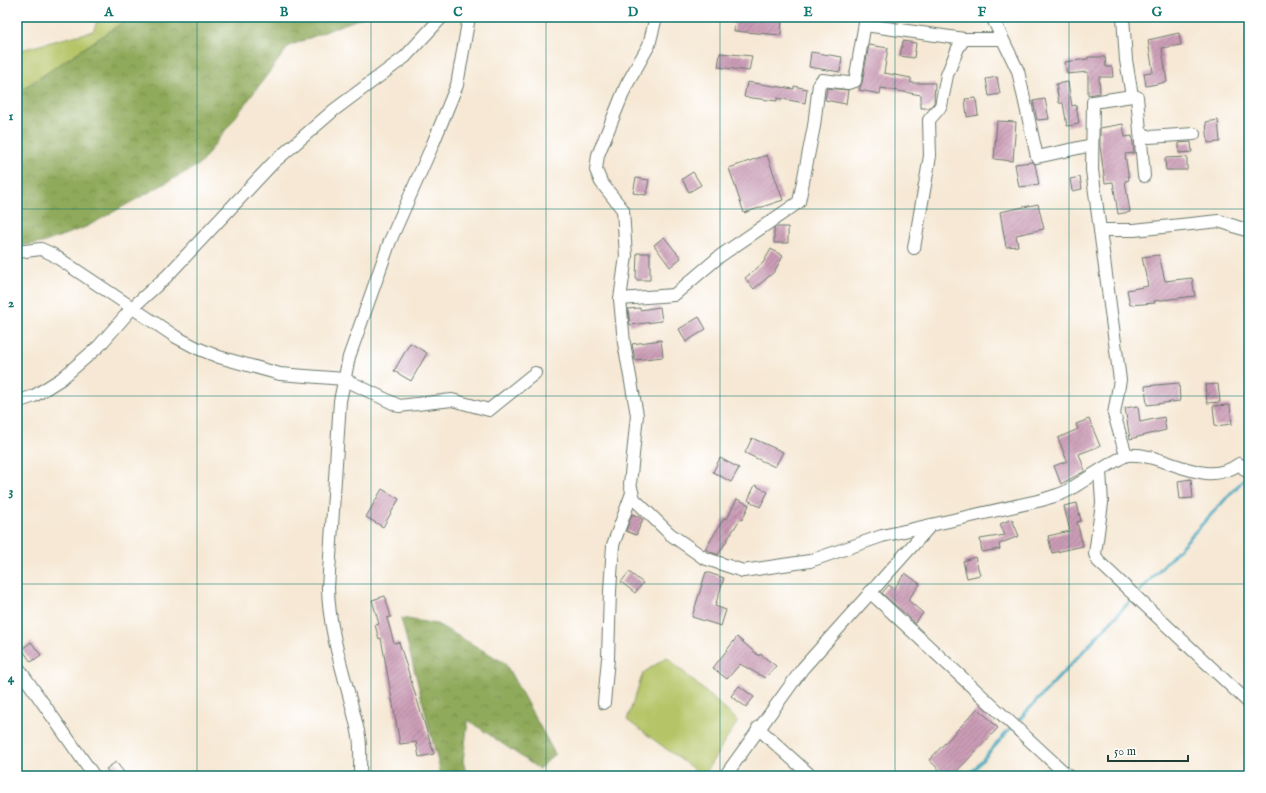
<svg xmlns="http://www.w3.org/2000/svg" width="1266" height="793" viewBox="0 0 1266 793" font-family="'IM FELL English',serif">
	<style>
		.green { fill: #b5c466; stroke: #6a804d }
		.forest { fill: url(#forest-crowns); stroke: #587448 }
		.lines { fill: none; stroke-linecap: round; stroke-linejoin: round }
		.stream { stroke: #3ea8be; stroke-width: 3 }
		.building { fill: url(#building-hatch) }
		.minor-casing { stroke: #6a796c; stroke-width: 14 }
		.minor { stroke: #fff; stroke-width: 12 }
		.grid { fill: none; stroke: #0f766e; stroke-width: 1; stroke-opacity: 0.55 }
		.neatline { fill: none; stroke: #0f766e; stroke-width: 1.5 }
		.grid-label { font-size: 13px; text-anchor: middle; font-weight: bold; fill: #0f766e }
	</style>
	<defs>
		<pattern id="forest-crowns" width="20" height="18" patternUnits="userSpaceOnUse"><rect width="20" height="18" fill="#90aa5b"/><path d="M2 6a3 3 0 1 1 6 0M12 15a3 3 0 1 1 6 0" fill="none" stroke="#758c4c"/></pattern>
		<pattern id="building-hatch" width="6" height="6" patternUnits="userSpaceOnUse"><rect width="6" height="6" fill="#cb9cb6"/><path d="M-1 1l2-2M0 6l6-6M5 7l2-2" fill="none" stroke="#a48095"/></pattern>
	</defs>
	<rect width="100%" height="100%" fill="#fff"/>
	<filter id="ink" filterUnits="userSpaceOnUse"><feTurbulence type="fractalNoise" baseFrequency=".025" numOctaves="2"/><feDisplacementMap in="SourceGraphic" scale="8" xChannelSelector="R" yChannelSelector="G"/><feConvolveMatrix kernelMatrix="1 2 1 2 8 2 1 2 1" color-interpolation-filters="sRGB"/></filter>
	<filter id="wash" filterUnits="userSpaceOnUse"><feTurbulence type="fractalNoise" baseFrequency=".012" numOctaves="4" result="noise"/><feDisplacementMap in="SourceGraphic" scale="16" xChannelSelector="R" yChannelSelector="G"/><feGaussianBlur stdDeviation="0.9" result="paint"/><feColorMatrix in="noise" values="0 0 0 0 0 0 0 0 0 0 0 0 0 0 0 0 0 1.4 0 .05"/><feComposite in="paint" operator="in"/></filter>
	<g filter="url(#wash)">
		<rect width="100%" height="100%" fill="#f6e8d4"/>
		<g class="green">
			<path d="M99,17H131L21,90L17,89V51L93,31Z"/>
			<path d="M667,657L738,721L703,776L627,720L643,673Z"/>
		</g>
		<g class="forest">
			<path d="M131,17H363L289,46L200,164L86,227L42,243L17,246V89L21,90Z"/>
			<path d="M401,618L437,624L505,663L555,754L539,769L468,720L463,761L467,776H440L439,766Z"/>
		</g>
		<g class="lines">
			<g class="stream">
				<path d="M1137,594L1248,475"/>
				<path d="M1015,724L1133,598"/>
				<path d="M968,776L1011,728"/>
			</g>
		</g>
		<g id="blocks">
			<g class="building">
				<path d="M735,17H782L781,35L734,31Z"/>
				<path d="M1179,33L1181,45L1162,48L1167,82L1146,86L1144,73L1153,72L1148,40Z"/>
				<path d="M903,41L916,43L914,58L900,56Z"/>
				<path d="M869,45L888,48L884,73L911,78V83H935L934,103L929,108H921V95L881,88L880,94L859,90L862,82Z"/>
				<path d="M811,52L842,57L840,72L809,67Z"/>
				<path d="M720,53L752,56L749,71L718,67Z"/>
				<path d="M1088,57H1105L1106,67H1112L1113,77H1099L1100,93L1088,95V72L1067,74L1065,62L1088,59Z"/>
				<path d="M997,77L1000,94L989,96L986,79Z"/>
				<path d="M747,82L794,89V86L807,89L805,103L777,98V101L744,97Z"/>
				<path d="M1068,82L1072,106L1076,105L1079,124L1067,126L1063,103H1059L1056,84Z"/>
				<path d="M827,88L848,90L846,104L825,100Z"/>
				<path d="M976,98L978,115L967,117L965,99Z"/>
				<path d="M1045,99L1049,119L1037,120L1033,101Z"/>
				<path d="M1218,120L1220,142L1208,143L1206,122Z"/>
				<path d="M997,121L1016,122L1013,161L994,159Z"/>
				<path d="M1123,124L1125,137L1132,136L1134,153L1125,154L1129,180L1125,181L1130,212L1118,214L1113,182L1105,183L1100,146V128Z"/>
				<path d="M1191,142L1192,152L1179,153V143Z"/>
				<path d="M767,155L783,200L744,213L729,168Z"/>
				<path d="M1187,157V170H1166L1165,158Z"/>
				<path d="M1032,162L1035,164L1039,185L1019,187L1015,164Z"/>
				<path d="M693,172L701,185L689,192L682,179Z"/>
				<path d="M1080,177L1082,189L1072,191L1070,179Z"/>
				<path d="M636,178L649,180L646,195L633,193Z"/>
				<path d="M1038,204L1044,229L1016,235L1018,246L1006,247L1000,212Z"/>
				<path d="M776,227H788V243H774V228Z"/>
				<path d="M664,237L681,258L670,267L654,245Z"/>
				<path d="M771,249L783,256L774,272L754,289L745,278L763,263Z"/>
				<path d="M637,253H650V280H636Z"/>
				<path d="M1159,255L1165,281L1192,278L1195,296L1154,301L1155,303L1130,305L1127,290L1148,286L1142,257Z"/>
				<path d="M660,307L662,321L630,325L628,309L640,308V310Z"/>
				<path d="M699,317L706,329L686,342L679,329Z"/>
				<path d="M661,340L663,357L635,360L632,344Z"/>
				<path d="M410,343L427,353L411,381L394,371Z"/>
				<path d="M1179,383L1180,401L1147,405L1145,386Z"/>
				<path d="M1218,384L1220,402L1207,403L1205,385Z"/>
				<path d="M1230,405L1232,424L1215,426L1213,406Z"/>
				<path d="M1138,406L1140,422L1164,417L1166,430L1130,439L1125,408Z"/>
				<path d="M1089,419L1100,446L1079,454L1085,471L1061,484L1054,466L1067,461L1058,438L1078,429L1076,424Z"/>
				<path d="M752,438L783,452L775,467L745,453Z"/>
				<path d="M720,458L739,468L731,482L713,472Z"/>
				<path d="M1191,479L1193,498L1180,499L1178,481Z"/>
				<path d="M755,485L768,492L760,507L748,500Z"/>
				<path d="M382,489L399,499L383,527L366,517Z"/>
				<path d="M737,499L749,505L742,520L740,519L718,555L705,549L725,517L727,519Z"/>
				<path d="M1077,503L1081,521L1077,522L1083,546L1052,553L1048,536L1070,531L1064,506Z"/>
				<path d="M632,514L643,519L636,535L626,531Z"/>
				<path d="M1012,519L1019,536L999,544L1000,549L982,552L980,539L1005,535L1000,524Z"/>
				<path d="M975,557L980,575L967,578L963,561Z"/>
				<path d="M629,572L643,583L635,593L621,582Z"/>
				<path d="M706,572L724,578L715,606L726,610L721,626L692,617Z"/>
				<path d="M905,573L920,584L908,600L923,613L915,623L882,593L889,585L894,589Z"/>
				<path d="M385,596L391,617L387,618L394,643L399,642L434,754L419,757L416,742L400,744L381,638L379,639L375,625L379,624L372,600Z"/>
				<path d="M737,637L759,656L760,654L776,666L765,678L740,664L727,679L713,668Z"/>
				<path d="M31,642L41,655L31,662L22,649Z"/>
				<path d="M739,686L754,697L746,707L731,696Z"/>
				<path d="M978,708L998,728L952,776H946L929,760Z"/>
				<path d="M116,762L127,776H112L106,769Z"/>
			</g>
		</g>
	</g>
	<g filter="url(#ink)">
		<use href="#blocks" fill-opacity="0" stroke="#6a796c" stroke-width="1"/>
		<g class="lines">
			<g class="minor-casing">
				<g id="minor">
					<path d="M656,17L649,45L626,86L598,155L596,170L601,182L623,210L626,256L620,299L624,343L637,415L630,484L634,499L670,534L704,558L743,571L810,561L882,536L1042,500C1050,497 1060,495 1067,491C1078,485 1120,456 1128,455C1164,452 1204,490 1239,464L1249,473"/>
					<path d="M992,17L1018,71L1037,157L1092,145"/>
					<path d="M1123,17L1126,60L1132,96L1093,102L1092,170L1120,380L1114,414L1126,455"/>
					<path d="M865,25L964,39"/>
					<path d="M1132,96L1137,97L1144,176"/>
					<path d="M1140,132L1149,137L1194,134"/>
					<path d="M1100,230H1134L1219,221L1249,231"/>
					<path d="M914,248L930,156L929,120L941,106L947,75L958,48L964,39H1001"/>
					<path d="M17,252L41,249L52,254L176,337L197,348L219,357L280,374L344,379L399,406L452,400L489,410L535,373"/>
					<path d="M620,299L674,295L720,256L799,202L814,126L819,84L822,80L848,83L855,81L866,17"/>
					<path d="M17,402L34,396L61,379L99,346L133,307L167,276L273,163L334,110L405,57L442,17"/>
					<path d="M1100,471L1102,503L1095,554L1098,561L1249,703"/>
					<path d="M870,592L1068,776"/>
					<path d="M17,666L94,776"/>
					<path d="M604,703L608,658L610,591L613,545L632,493"/>
					<path d="M758,728L811,776"/>
					<path d="M360,776C360,763 361,749 359,736C349,686 329,639 328,588L340,401L349,357L390,241L432,146L457,85L469,17"/>
					<path d="M725,776L803,668L930,526"/>
				</g>
			</g>
			<use href="#minor" class="minor"/>
		</g>
	</g>
	<path class="grid" d="M197,17V776M371,17V776M546,17V776M720,17V776M895,17V776M1069,17V776M17,209H1249M17,396H1249M17,584H1249"/>
	<rect width="1266" height="793" fill="none" stroke="#fff" stroke-width="44"/>
	<path d="M1108 755v6h80v-6" fill="none" stroke="#1f3d34" stroke-width="2"/>
	<text x="1114" y="755" font-size="12" fill="#1f3d34" stroke="#ffffff" stroke-width="3" paint-order="stroke">50 m</text>
	<rect x="22" y="22" width="1222" height="749" class="neatline"/>
	<g class="grid-label">
		<text x="109" y="16">A</text>
		<text x="284" y="16">B</text>
		<text x="458" y="16">C</text>
		<text x="633" y="16">D</text>
		<text x="808" y="16">E</text>
		<text x="982" y="16">F</text>
		<text x="1157" y="16">G</text>
		<text x="11" y="120">1</text>
		<text x="11" y="307">2</text>
		<text x="11" y="495">3</text>
		<text x="11" y="682">4</text>
	</g>
</svg>
